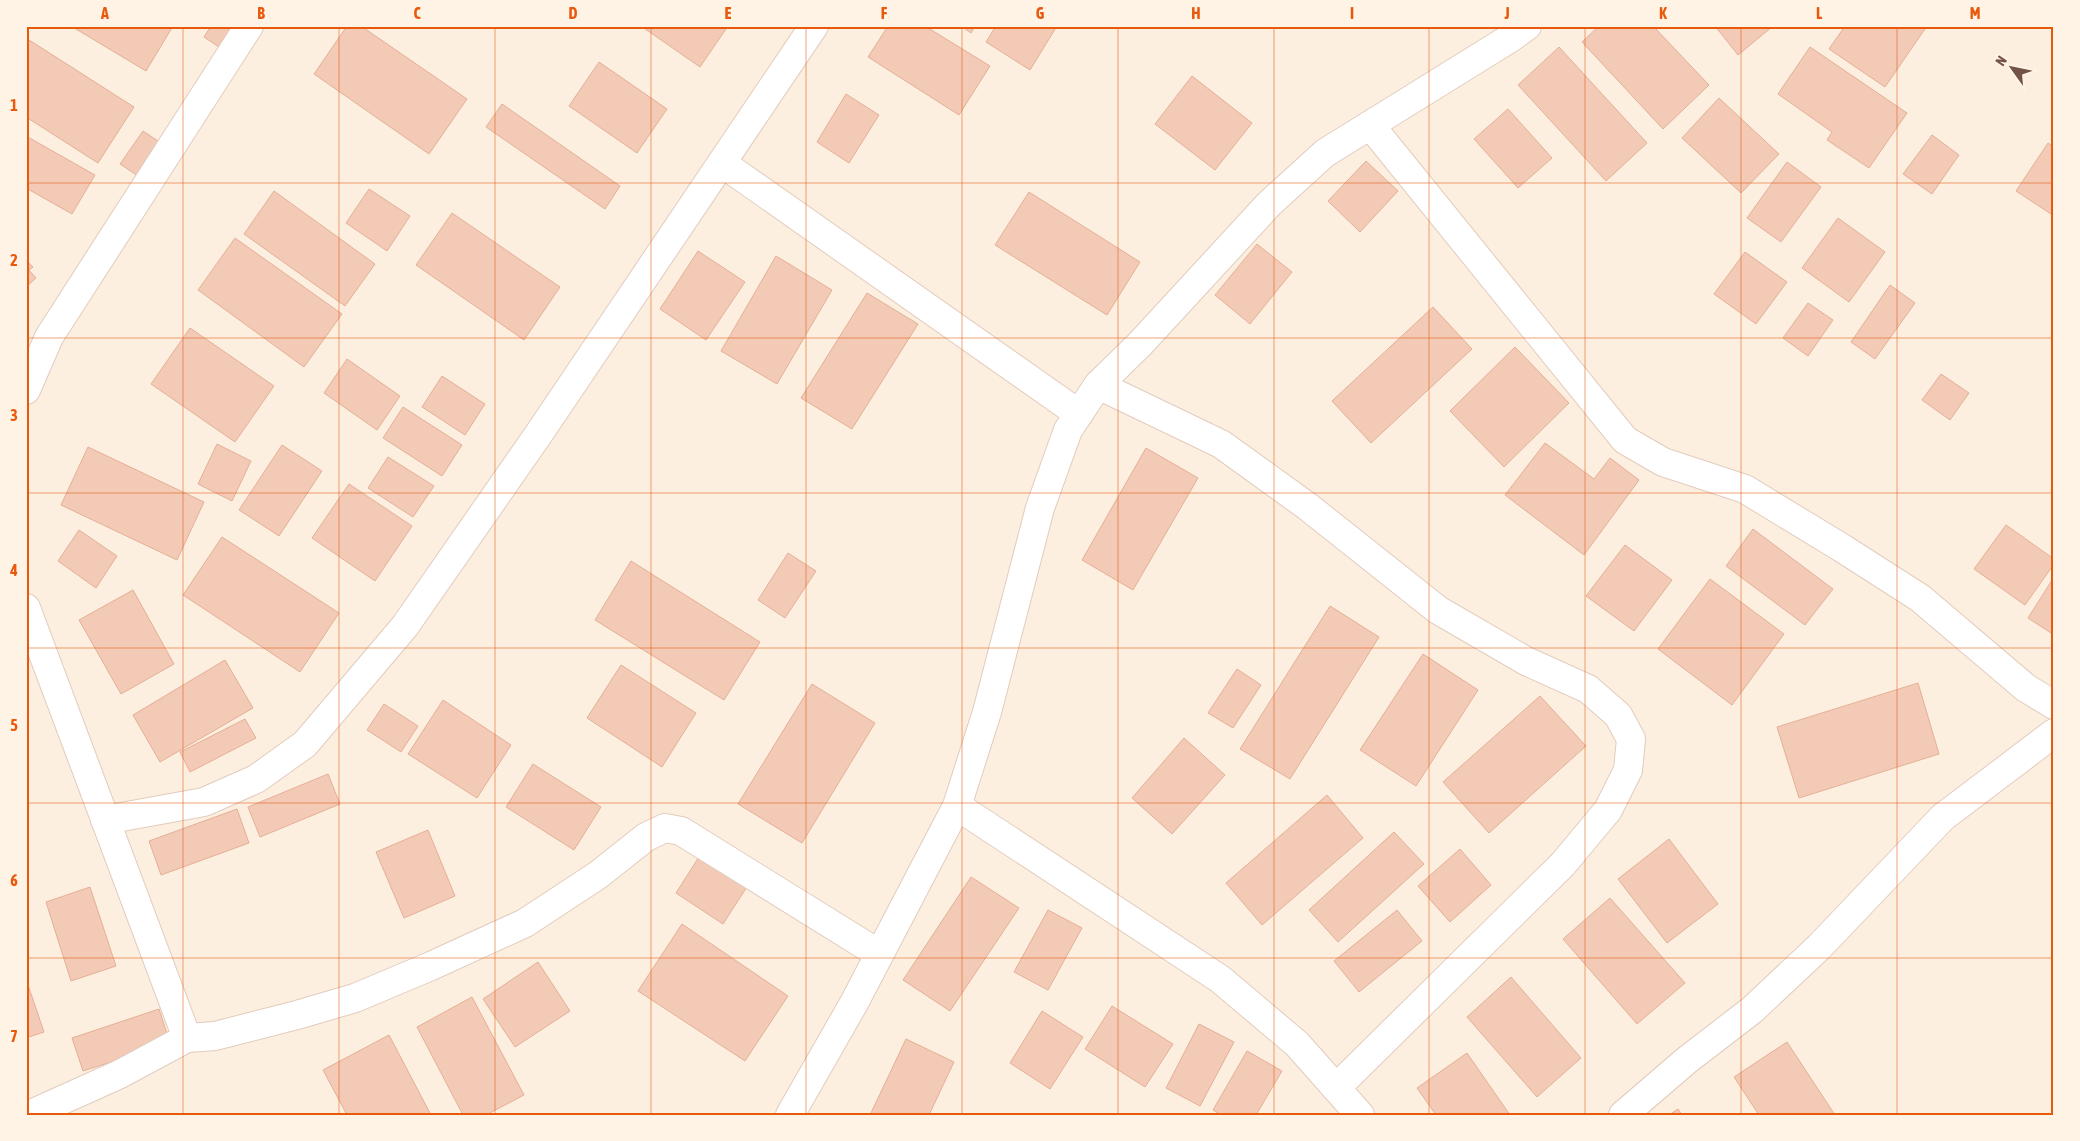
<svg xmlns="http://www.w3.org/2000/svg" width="2080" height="1141" viewBox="0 0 2080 1141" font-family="'Asap Condensed',sans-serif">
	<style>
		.building { fill: #f2cab6; stroke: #e5af96 }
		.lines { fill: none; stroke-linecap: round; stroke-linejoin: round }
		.minor-casing { stroke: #e2ccbe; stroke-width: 30 }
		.minor { stroke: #fff; stroke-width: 28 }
		.grid { fill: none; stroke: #e8590c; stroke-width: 1; stroke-opacity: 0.55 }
		.neatline { fill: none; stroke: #e8590c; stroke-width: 2 }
		.grid-label { font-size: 16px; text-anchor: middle; font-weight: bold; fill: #e8590c }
	</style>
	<rect width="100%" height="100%" fill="#fcefdf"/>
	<g class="building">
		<path d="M71,26H173L146,71Z"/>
		<path d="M211,26H243L225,51L204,37Z"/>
		<path d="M347,26H361L467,99L429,154L314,74Z"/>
		<path d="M641,26H728L700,67Z"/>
		<path d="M888,26H925L990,66L959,115L868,57Z"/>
		<path d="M961,26H975L971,33Z"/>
		<path d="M996,26H1057L1030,70L986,42Z"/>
		<path d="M1599,26H1653L1709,85L1663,129L1582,42Z"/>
		<path d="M1715,26H1773L1738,55Z"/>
		<path d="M1845,26H1927L1885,87L1829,49Z"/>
		<path d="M26,38L134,107L98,163L26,117Z"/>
		<path d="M1559,47L1647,143L1606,181L1518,85Z"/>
		<path d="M1810,47L1907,113L1869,168L1827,140L1832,132L1778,94Z"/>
		<path d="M599,62L667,109L637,153L569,106Z"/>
		<path d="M1192,76L1252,123L1215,170L1155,124Z"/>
		<path d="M846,94L879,115L849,163L817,142Z"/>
		<path d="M1719,98L1779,154L1741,193L1682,138Z"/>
		<path d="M502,104L620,186L605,209L486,127Z"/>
		<path d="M1508,109L1552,158L1518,188L1474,139Z"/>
		<path d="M143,131L167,147L144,180L120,164Z"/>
		<path d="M1932,135L1959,155L1932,194L1903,174Z"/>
		<path d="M26,136L95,175L72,214L26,188Z"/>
		<path d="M2048,143L2054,147V216L2016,191Z"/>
		<path d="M1366,161L1398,191L1360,232L1328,201Z"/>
		<path d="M1787,162L1821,187L1781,242L1747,218Z"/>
		<path d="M369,189L410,216L387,251L346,223Z"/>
		<path d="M274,191L375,264L345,306L244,234Z"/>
		<path d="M1029,192L1140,262L1107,315L995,245Z"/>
		<path d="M452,213L560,287L524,340L416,265Z"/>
		<path d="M1838,218L1885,252L1849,302L1802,268Z"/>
		<path d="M235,238L342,314L304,367L198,290Z"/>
		<path d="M1257,244L1292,272L1250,324L1215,295Z"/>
		<path d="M698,251L745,282L706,340L660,309Z"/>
		<path d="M1745,252L1787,282L1756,324L1714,294Z"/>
		<path d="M776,256L832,290L777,384L721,351Z"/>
		<path d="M26,260L33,267L29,270L36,278L26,287Z"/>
		<path d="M1890,285L1915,303L1875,359L1851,342Z"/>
		<path d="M867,293L918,324L852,429L801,398Z"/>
		<path d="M1808,303L1833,320L1808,356L1783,338Z"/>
		<path d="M1433,307L1472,349L1371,443L1332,401Z"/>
		<path d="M190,328L274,386L235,442L151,384Z"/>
		<path d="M1515,347L1569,403L1504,467L1450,411Z"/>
		<path d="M347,359L400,396L377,430L324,393Z"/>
		<path d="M1941,374L1969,393L1950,420L1922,400Z"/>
		<path d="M442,376L485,404L465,435L422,407Z"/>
		<path d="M403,407L462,445L442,476L383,438Z"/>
		<path d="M1545,443L1594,479L1610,458L1639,480L1584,555L1505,495Z"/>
		<path d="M217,444L251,461L232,501L198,484Z"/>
		<path d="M282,445L322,471L279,536L239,510Z"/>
		<path d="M88,447L204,502L177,560L61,505Z"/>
		<path d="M1146,448L1198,478L1133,590L1082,560Z"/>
		<path d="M388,457L434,486L413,517L368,488Z"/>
		<path d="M349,484L412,526L375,581L312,538Z"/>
		<path d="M2006,525L2054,559V564L2025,605L1974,569Z"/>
		<path d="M1753,529L1833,589L1805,625L1726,566Z"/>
		<path d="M79,530L117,556L96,588L58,561Z"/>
		<path d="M222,537L339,613L300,672L183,595Z"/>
		<path d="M1625,545L1672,580L1634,631L1586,596Z"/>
		<path d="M788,553L816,571L785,618L758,600Z"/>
		<path d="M631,561L760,642L724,700L595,620Z"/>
		<path d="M2054,577V635L2028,618Z"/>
		<path d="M1710,579L1784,634L1732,705L1658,649Z"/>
		<path d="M133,590L174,664L121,694L79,620Z"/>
		<path d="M1330,606L1379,637L1290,779L1240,749Z"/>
		<path d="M1423,654L1478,690L1416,786L1360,750Z"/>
		<path d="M225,660L253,708L160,762L133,715Z"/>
		<path d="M621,665L696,713L662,767L587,718Z"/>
		<path d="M1237,669L1261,685L1233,728L1208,713Z"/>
		<path d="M1918,683L1939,754L1799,798L1777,727Z"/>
		<path d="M812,684L875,723L802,843L738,804Z"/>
		<path d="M1540,696L1586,746L1489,833L1443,782Z"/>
		<path d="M443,700L511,745L477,798L408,754Z"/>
		<path d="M384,704L418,726L401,752L367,730Z"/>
		<path d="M245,719L256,738L190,772L180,752Z"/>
		<path d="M1184,738L1225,775L1172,834L1132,798Z"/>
		<path d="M533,764L601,807L574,850L506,807Z"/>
		<path d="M328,774L340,804L260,837L248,807Z"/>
		<path d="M1327,795L1363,838L1262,925L1226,883Z"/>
		<path d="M237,809L249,843L161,875L149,841Z"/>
		<path d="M428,830L455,896L404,918L376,852Z"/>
		<path d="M1394,832L1424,864L1338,942L1309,910Z"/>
		<path d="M1669,839L1718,904L1667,943L1618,879Z"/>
		<path d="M704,849L752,879L723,924L676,893Z"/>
		<path d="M1460,849L1491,885L1450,922L1418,886Z"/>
		<path d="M971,877L1019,908L950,1011L903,980Z"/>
		<path d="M90,887L116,966L71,981L46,902Z"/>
		<path d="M1610,898L1685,983L1637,1024L1563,939Z"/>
		<path d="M1048,910L1082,928L1048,990L1014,972Z"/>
		<path d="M1397,910L1422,941L1359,992L1334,961Z"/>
		<path d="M682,924L788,996L745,1061L638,991Z"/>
		<path d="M538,962L570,1011L515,1047L483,999Z"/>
		<path d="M1511,977L1581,1058L1537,1097L1467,1017Z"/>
		<path d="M26,979L44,1032L26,1038Z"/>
		<path d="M472,997L524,1095L486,1115H463L417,1027Z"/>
		<path d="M1112,1006L1173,1044L1145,1087L1085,1049Z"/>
		<path d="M159,1009L170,1043L83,1071L72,1038Z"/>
		<path d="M1042,1011L1083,1037L1050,1089L1010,1063Z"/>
		<path d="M1199,1024L1234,1042L1200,1106L1166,1088Z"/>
		<path d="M389,1035L431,1115H347L323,1070Z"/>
		<path d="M906,1039L954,1062L929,1115H870Z"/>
		<path d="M1787,1042L1835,1115H1759L1734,1077Z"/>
		<path d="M1247,1051L1282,1071L1256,1115H1221L1213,1110Z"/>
		<path d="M1467,1053L1510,1115H1436L1417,1088Z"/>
		<path d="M1678,1109L1682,1115H1669Z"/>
	</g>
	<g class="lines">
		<g class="minor-casing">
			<g id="minor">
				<path d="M1370,125L1625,440L1663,462L1745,489L1842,548L1920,598L2026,688L2054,705"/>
				<path d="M722,163L1079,414"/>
				<path d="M1098,385L1221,444L1307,506L1438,610L1526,661L1588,689L1618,715L1631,739L1628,770L1608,810L1563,864L1336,1088"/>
				<path d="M26,390L49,337L249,26"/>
				<path d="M26,608L187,1038"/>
				<path d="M957,806L1220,979L1297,1044L1360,1115"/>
				<path d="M105,820L204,802L256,779L305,744L405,626L538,435L814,26"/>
				<path d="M29,1115L120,1074L187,1038L215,1036L297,1015L355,998L431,966L525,923L598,875L646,837L665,828L681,831L879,954"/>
				<path d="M790,1115L854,1003L957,806L987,712L1040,508L1068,430L1098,385L1140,344L1269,204L1325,153L1512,37L1527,26"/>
				<path d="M1623,1115L1687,1060L1752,1010L1819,947L1943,817L2054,733"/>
			</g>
		</g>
		<use href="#minor" class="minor"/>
	</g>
	<path class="grid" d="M183,26V1115M339,26V1115M495,26V1115M651,26V1115M806,26V1115M962,26V1115M1118,26V1115M1274,26V1115M1429,26V1115M1585,26V1115M1741,26V1115M1897,26V1115M26,183H2054M26,338H2054M26,493H2054M26,648H2054M26,803H2054M26,958H2054"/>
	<rect width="2080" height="1141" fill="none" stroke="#fff3e5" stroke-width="55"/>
	<g transform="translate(2012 68) rotate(303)" stroke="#fff3e5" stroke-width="4" paint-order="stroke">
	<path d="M0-4L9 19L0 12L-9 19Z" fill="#735346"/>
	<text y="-8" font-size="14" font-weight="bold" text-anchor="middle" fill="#735346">N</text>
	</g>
	<rect x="28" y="28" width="2024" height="1086" class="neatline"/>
	<g class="grid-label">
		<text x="105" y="19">A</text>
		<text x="261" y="19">B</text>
		<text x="417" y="19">C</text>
		<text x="573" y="19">D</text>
		<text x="728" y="19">E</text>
		<text x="884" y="19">F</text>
		<text x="1040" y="19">G</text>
		<text x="1196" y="19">H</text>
		<text x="1352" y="19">I</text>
		<text x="1507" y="19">J</text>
		<text x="1663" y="19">K</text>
		<text x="1819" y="19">L</text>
		<text x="1975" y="19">M</text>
		<text x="14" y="111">1</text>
		<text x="14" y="266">2</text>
		<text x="14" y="421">3</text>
		<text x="14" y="576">4</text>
		<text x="14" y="731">5</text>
		<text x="14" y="886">6</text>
		<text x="14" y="1042">7</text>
	</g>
</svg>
